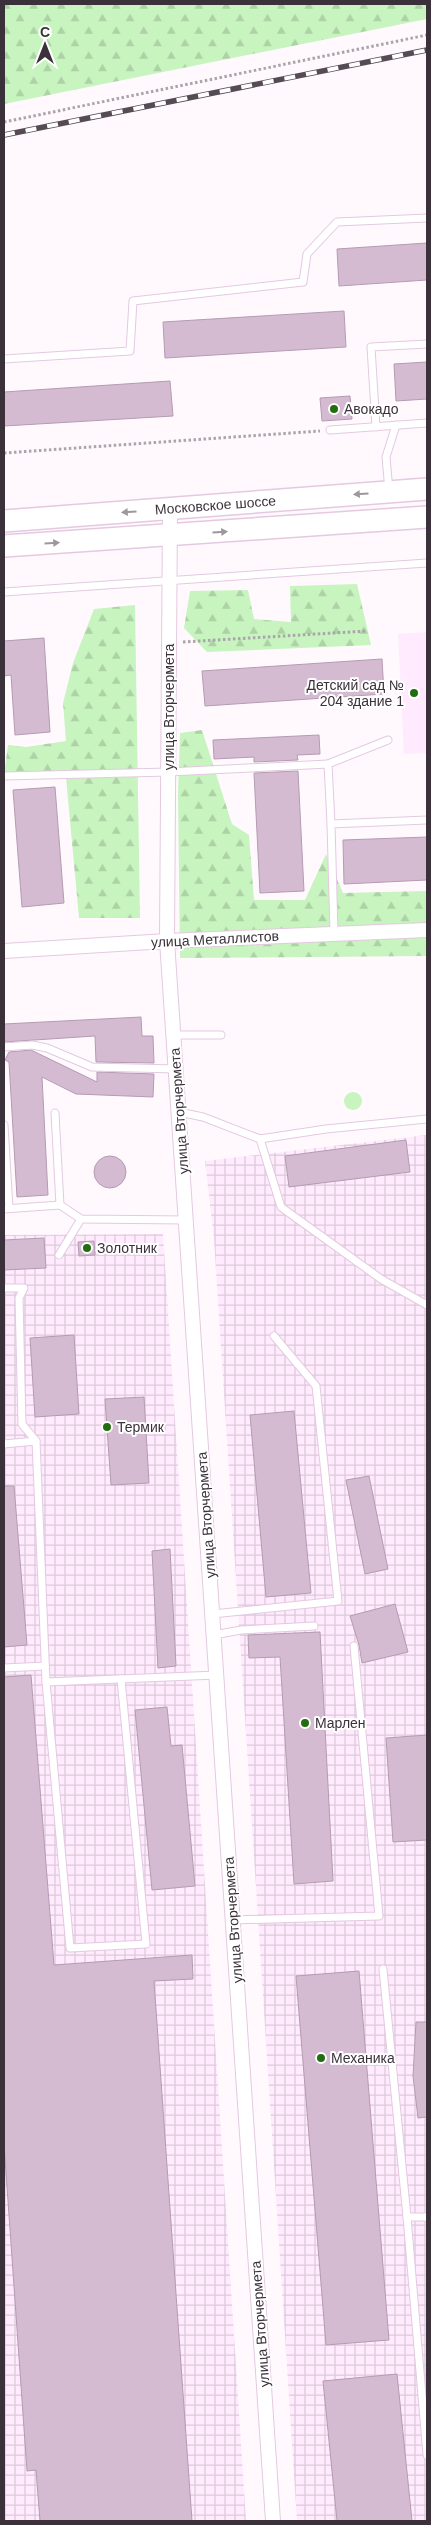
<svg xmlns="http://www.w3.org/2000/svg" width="431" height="2525" viewBox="0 0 431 2525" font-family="Helvetica,sans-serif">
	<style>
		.built { fill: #ffebfd }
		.industrial { fill: url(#industrial-grid) }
		.green { fill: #c8f4c0 }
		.forest { fill: url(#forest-firs) }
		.building { fill: #d5bbd2; stroke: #b49bb2 }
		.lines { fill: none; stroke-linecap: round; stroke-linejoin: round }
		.lane-casing { stroke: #e4c9e1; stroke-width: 9 }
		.street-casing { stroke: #e4c9e1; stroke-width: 16 }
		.primary-casing { stroke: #e4c9e1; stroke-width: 24 }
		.path { stroke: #aba4aa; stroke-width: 3; stroke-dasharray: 2.5 2.5; stroke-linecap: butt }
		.lane { stroke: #fff; stroke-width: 7 }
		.street { stroke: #fff; stroke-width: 14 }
		.primary { stroke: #fff; stroke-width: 21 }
		.rail-casing { stroke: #544b53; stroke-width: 5.5 }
		.rail { stroke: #fff; stroke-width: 4; stroke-dasharray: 11; stroke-linecap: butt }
		.oneway { fill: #9d989c }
		.poi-dot { fill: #216d0f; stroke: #fff; stroke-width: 2 }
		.labels { text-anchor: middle; stroke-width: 4; stroke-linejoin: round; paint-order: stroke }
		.poi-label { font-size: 14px; fill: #3b313a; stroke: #fff; text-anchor: start }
		.street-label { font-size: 14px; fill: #3b313a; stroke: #fff }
	</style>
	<defs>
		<pattern id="industrial-grid" width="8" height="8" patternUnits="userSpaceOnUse" patternTransform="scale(1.25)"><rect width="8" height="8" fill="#ffebfd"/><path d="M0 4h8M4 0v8" fill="none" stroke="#dbcada"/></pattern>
		<pattern id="forest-firs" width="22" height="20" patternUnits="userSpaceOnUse" patternTransform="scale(1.25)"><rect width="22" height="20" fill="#c8f4c0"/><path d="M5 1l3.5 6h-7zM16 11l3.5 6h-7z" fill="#add2a6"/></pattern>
	</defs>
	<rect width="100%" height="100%" fill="#fff9fe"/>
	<path class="built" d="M427,632V753L404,754L398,634Z"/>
	<g class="industrial">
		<path d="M427,1135V2521H297L214,1239L205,1161Z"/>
		<path d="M163,1234L246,2521H4V1235Z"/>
	</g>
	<circle class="green" cx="353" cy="1101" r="9"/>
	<g class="forest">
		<path d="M4,4H427V19L4,104Z"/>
		<path d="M357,584L371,645L207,652L184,628L190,591L248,590L254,619L291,622L290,586Z"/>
		<path d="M135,605L140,918H79L66,778L4,776L8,745L26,747L66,741L63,703L73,663L94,609Z"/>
		<path d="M202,730L232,824L249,835L254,900H305L326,854L343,893L427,891V956L180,958L178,795L180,733Z"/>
	</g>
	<g class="building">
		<path d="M427,243V280L339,286L337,249Z"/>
		<path d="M344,311L346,347L165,358L163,322Z"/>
		<path d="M427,362V399L396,401L394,364Z"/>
		<path d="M170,381L173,416L4,426V392Z"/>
		<path d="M350,396L352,419L322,421L320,398Z"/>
		<path d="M44,638L50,732L15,735L11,675L4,676V641Z"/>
		<path d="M382,659L384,694L205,706L202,671Z"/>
		<path d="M319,735L320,754L297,755L298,760L254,762V757L214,759L213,740Z"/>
		<path d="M298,771L304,891L260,893L254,773Z"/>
		<path d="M55,787L64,903L22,907L13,790Z"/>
		<path d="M427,837V880L344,884L343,840Z"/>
		<path d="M141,1017L142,1036H153L154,1063L96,1062L95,1036L4,1042V1024Z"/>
		<path d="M31,1050L97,1082V1072L154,1074L153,1097L76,1094L42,1077L48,1195L17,1197L9,1062L5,1060L9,1052Z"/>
		<path d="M406,1140L410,1172L289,1187L285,1156Z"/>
		<circle cx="110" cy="1172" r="16"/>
		<path d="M44,1238L46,1268L4,1270V1240Z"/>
		<path d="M94,1241L95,1255L79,1256L78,1242Z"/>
		<path d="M74,1335L79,1414L35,1417L30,1338Z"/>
		<path d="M144,1397L149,1483L111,1485L105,1399Z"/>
		<path d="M294,1411L311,1593L266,1597L250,1415Z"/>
		<path d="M369,1476L388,1569L365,1574L346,1480Z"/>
		<path d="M4,1486H14L27,1645L4,1647Z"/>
		<path d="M170,1549L176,1666L158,1668L152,1551Z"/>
		<path d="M395,1604L408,1652L362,1663L359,1645L350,1616Z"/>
		<path d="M320,1632L333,1881L294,1884L280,1657L249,1658L248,1635Z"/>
		<path d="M31,1675L54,1965L192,1955L193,1979L154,1981L192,2521H40L36,2470L27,2471L4,2144V1677Z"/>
		<path d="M167,1707L171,1746L182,1745L195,1886L152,1890L135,1710Z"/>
		<path d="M427,1735V1840L393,1842L386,1738Z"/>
		<path d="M359,1971L389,2340L326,2345L296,1976Z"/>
		<path d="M416,2022H427V2117L418,2118L413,2076Z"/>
		<path d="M397,2374L412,2521H337L323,2381Z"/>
	</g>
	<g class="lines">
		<g class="lane-casing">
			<g id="lane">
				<path d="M4,359L130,351L133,301L303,282L307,254L337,222L427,218"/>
				<path d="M376,427L371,347L427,344"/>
				<path d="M330,430L427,423"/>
				<path d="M389,491L386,457L396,425"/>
				<path d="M4,592L427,563"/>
				<path d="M328,764L388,740"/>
				<path d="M4,776L169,772L328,764L331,824"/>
				<path d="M334,933L331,824L427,820"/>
				<path d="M173,1035H221"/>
				<path d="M4,1047L32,1045L47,1048L92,1067L176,1069"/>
				<path d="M179,1112L203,1117L260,1139L326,1129L427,1119"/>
				<path d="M55,1113L60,1205L81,1219L186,1220"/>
				<path d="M4,1125L9,1208"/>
				<path d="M260,1139L281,1207L381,1279L427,1305"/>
				<path d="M4,1209L60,1205"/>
				<path d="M59,1255L81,1219"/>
				<path d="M4,1288H24L19,1298L22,1424L36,1441"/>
				<path d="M4,1444L36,1441L46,1682L217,1675"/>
				<path d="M213,1614L338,1601L316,1386L274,1336"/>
				<path d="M214,1635L241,1630L314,1626"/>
				<path d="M4,1668L45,1666"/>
				<path d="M46,1682L70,1948L146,1944L121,1679"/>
				<path d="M233,1920L379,1916L354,1646"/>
				<path d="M383,1969L407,2217H427"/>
				<path d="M407,2217L427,2455"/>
			</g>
		</g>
		<g class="street-casing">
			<g id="street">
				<path d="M170,509L167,941L273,2521"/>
				<path d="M4,951L167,941L427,930"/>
			</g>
		</g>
		<g class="primary-casing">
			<g id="primary">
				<path id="s1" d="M4,521L427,489"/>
				<path d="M4,546L427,517"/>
			</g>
		</g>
		<g class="path">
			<path d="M4,122L427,35"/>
			<path d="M4,453L320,431"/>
			<path d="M183,642L367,631"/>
		</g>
		<use href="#lane" class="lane"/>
		<use href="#street" class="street"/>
		<use href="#primary" class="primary"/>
		<g class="rail-casing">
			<path id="rail" d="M4,135L427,50"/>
		</g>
		<use href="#rail" class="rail"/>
	</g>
	<defs><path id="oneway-solid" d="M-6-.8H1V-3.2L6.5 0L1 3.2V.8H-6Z" transform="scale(1.25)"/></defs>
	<g class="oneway">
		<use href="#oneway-solid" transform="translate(361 494) rotate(176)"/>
		<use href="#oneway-solid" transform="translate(129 512) rotate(176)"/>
		<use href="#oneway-solid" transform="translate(220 532) rotate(-4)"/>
		<use href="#oneway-solid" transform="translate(52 543) rotate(-4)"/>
	</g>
	<g class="poi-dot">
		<circle cx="334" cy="409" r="5"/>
		<circle cx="414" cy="693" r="5"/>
		<circle cx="87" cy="1248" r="5"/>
		<circle cx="107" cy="1427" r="5"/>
		<circle cx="305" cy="1723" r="5"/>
		<circle cx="321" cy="2058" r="5"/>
	</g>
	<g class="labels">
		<g class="poi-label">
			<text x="344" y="414">Авокадо</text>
			<text x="404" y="690" text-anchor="end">Детский сад №<tspan x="404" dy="16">204 здание 1</tspan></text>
			<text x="97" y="1253">Золотник</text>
			<text x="117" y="1432">Термик</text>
			<text x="315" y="1728">Марлен</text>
			<text x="331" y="2063">Механика</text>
		</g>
		<g class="street-label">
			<text dy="5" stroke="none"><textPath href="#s1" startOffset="212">Московское шоссе</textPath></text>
			<text transform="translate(169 707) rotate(-90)" y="5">улица Вторчермета</text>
			<text transform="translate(215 939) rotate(-3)" y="5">улица Металлистов</text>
			<text transform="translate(179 1111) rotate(-94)" y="5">улица Вторчермета</text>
			<text transform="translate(206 1515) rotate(-94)" y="5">улица Вторчермета</text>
			<text transform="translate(233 1920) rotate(-94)" y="5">улица Вторчермета</text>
			<text transform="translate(260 2324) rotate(-94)" y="5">улица Вторчермета</text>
		</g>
	</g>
	<rect width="431" height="2525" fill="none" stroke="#3b313a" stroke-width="10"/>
	<g transform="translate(45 45)" stroke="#ffffff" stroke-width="4" paint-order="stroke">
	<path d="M0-4L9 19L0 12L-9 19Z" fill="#3b313a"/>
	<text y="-8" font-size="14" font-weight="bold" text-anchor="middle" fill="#3b313a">С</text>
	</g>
</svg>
